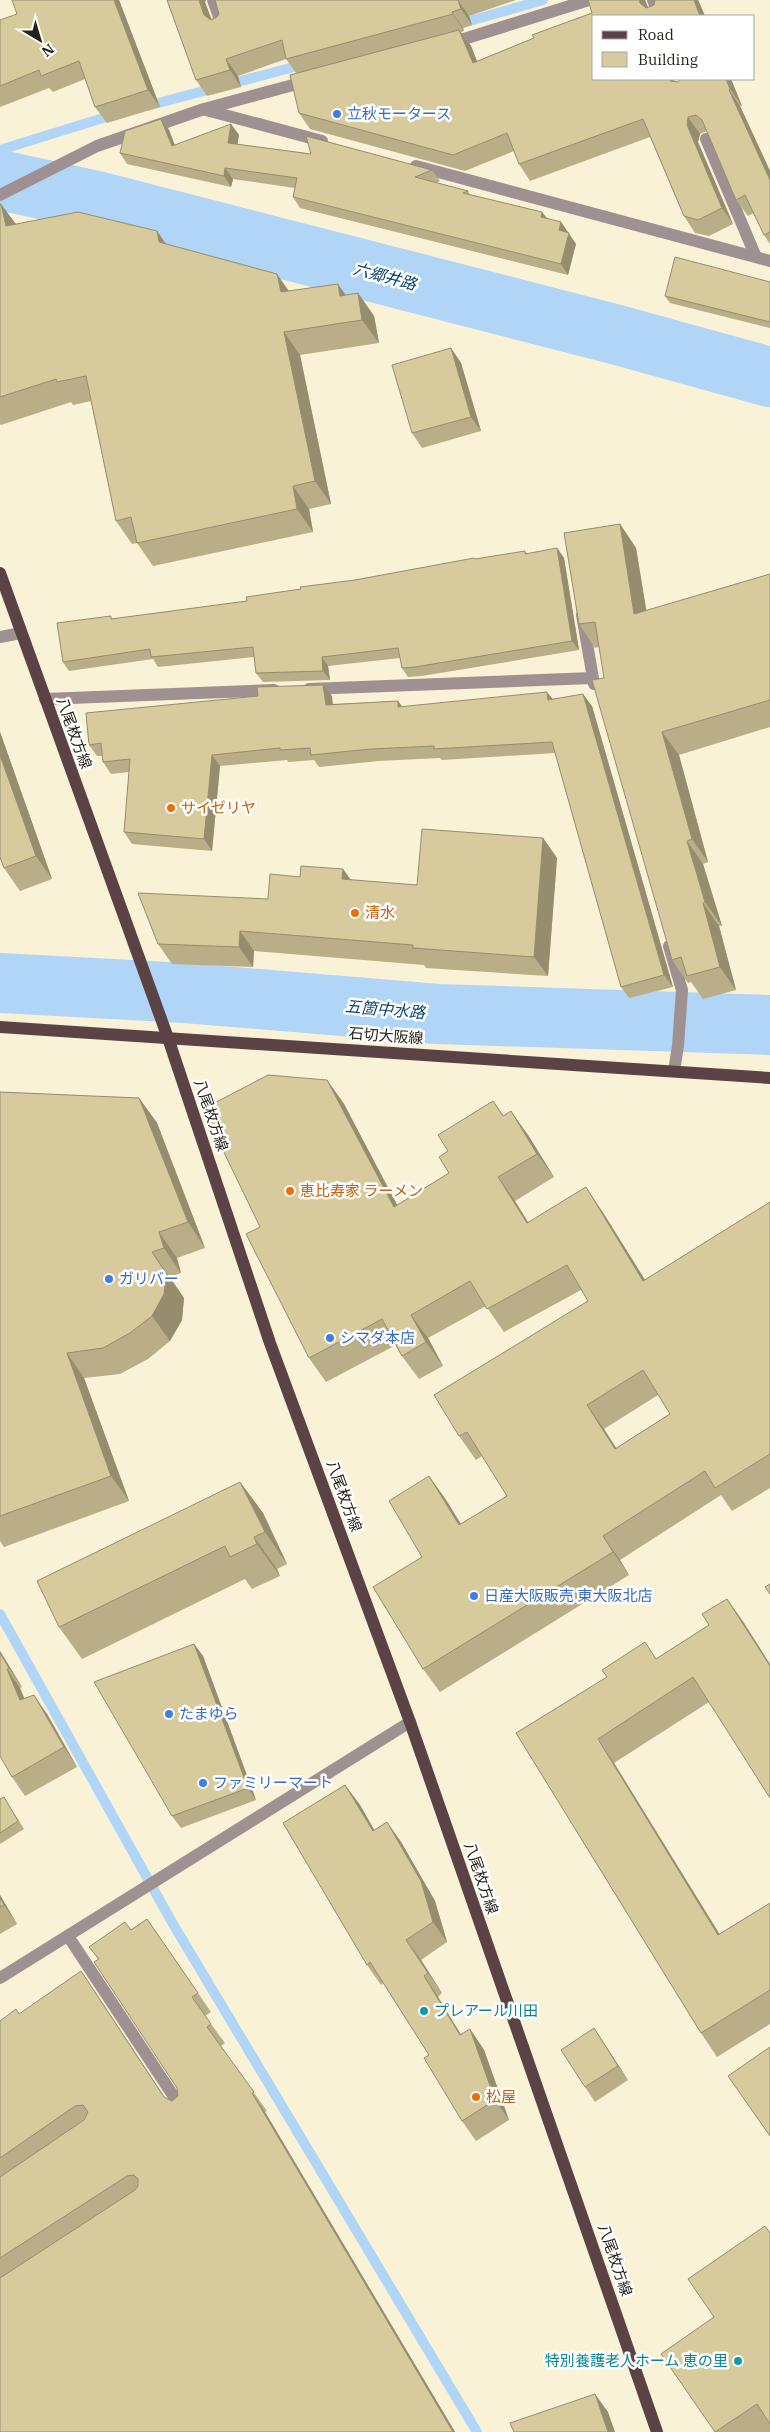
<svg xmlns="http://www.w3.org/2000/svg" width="770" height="2432" viewBox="0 0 770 2432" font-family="'IBM Plex Serif','Noto Sans JP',serif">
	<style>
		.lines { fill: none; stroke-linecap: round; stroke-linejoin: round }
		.stream { stroke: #b1d5f7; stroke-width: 10 }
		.river { stroke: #b1d5f7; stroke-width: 60 }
		.minor { stroke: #9f9192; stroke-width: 12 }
		.major { stroke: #5b4345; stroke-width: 12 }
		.wall { fill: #b9ae87; fill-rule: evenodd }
		.shaded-wall { fill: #968d6e }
		.building { fill: #d7ca9d; stroke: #968d6e; fill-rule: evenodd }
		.shop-dot { fill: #3f7fe0; stroke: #fff; stroke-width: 2 }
		.food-dot { fill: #e8710a; stroke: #fff; stroke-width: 2 }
		.culture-dot { fill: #0f9aa8; stroke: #fff; stroke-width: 2 }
		.labels { text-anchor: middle; stroke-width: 5; stroke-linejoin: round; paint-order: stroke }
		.shop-label { font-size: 15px; fill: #366cbe; stroke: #fff; text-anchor: start }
		.street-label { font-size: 15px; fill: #262319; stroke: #fff }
		.food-label { font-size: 15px; fill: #c56008; stroke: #fff; text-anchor: start }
		.culture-label { font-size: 15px; fill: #0d838f; stroke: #fff; text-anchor: start }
		.water-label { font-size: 16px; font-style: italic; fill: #0e4671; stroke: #fff }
	</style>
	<rect width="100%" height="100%" fill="#faf2d6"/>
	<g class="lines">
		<g class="stream">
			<path d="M459,24L543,0"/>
			<path d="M147,106L305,64"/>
			<path d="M0,150L116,114"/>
			<path d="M0,1614L173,1924L477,2432"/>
		</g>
		<g class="river">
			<path d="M0,180L97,201L614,334L770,377"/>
			<path d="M0,983L186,993L438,1014L770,1025"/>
		</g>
		<g class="minor">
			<path d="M213,0L223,28"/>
			<path d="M653,0L659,16"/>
			<path d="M451,43L589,0"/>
			<path d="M206,110L322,141"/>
			<path d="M706,139L756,257"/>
			<path d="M416,166L770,261"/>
			<path d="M0,195L97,146L204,109L308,81"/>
			<path d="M582,615L594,684"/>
			<path d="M0,637L21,633"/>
			<path d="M309,689L592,678"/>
			<path d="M45,699L274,690"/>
			<path d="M669,946L682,990L678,1046L674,1071"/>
			<path d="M68,1936L184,2112"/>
			<path d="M0,1978L410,1722"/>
		</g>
		<g class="major">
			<path d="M0,573L168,1038L270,1343L410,1722L657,2432"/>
			<path d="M0,1027L770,1078"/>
		</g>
	</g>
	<g class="wall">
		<path d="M119,0L160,107L107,123L95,107L85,79L53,92L49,88L0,107V20Z"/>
		<path d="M167,0H206L205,2L211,19L217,17L219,14L215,0H516L469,16L472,25L463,28L464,31L461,32L471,46L477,61L534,38L532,35L592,13L588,0H645L648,7L654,5L655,0H698L705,16H594V79H674V82H678L681,79H731L742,106H740L770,171V244L764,235L754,213L748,216L736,200L707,131L700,134L698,142L733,224L709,236L695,233L684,216L650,137L530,181L519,164L514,151L465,171L310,129L299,113L290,75L296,73L286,59L238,76L241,87L207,96L196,80Z"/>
		<path d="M161,119L169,130L175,145L231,124L239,135L237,144L432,170L440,181L436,183L468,191L470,195L542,212L547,218L561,222L576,244L568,275L300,208L293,197L295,188L233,179L231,187L127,164L120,153Z"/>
		<path d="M0,204L16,224L166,244L289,291L346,295L358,293L374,316L379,343L300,355L331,504L309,509L313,532L153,566L137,543L132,544L116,521L91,401L73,405L71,402L1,425L0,424Z"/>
		<path d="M770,282V328L670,303L665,296Z"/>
		<path d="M451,348L461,363L481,431L422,448L412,433Z"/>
		<path d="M620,524L636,548L646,611L770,574V727L679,755L708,862L703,864L722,926H719L736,990L703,999L691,982L688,983L672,960L599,647L595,648L579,624Z"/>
		<path d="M557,548L564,558L579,650L422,676L408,677L402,668L400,658L328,666L330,680L263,682L256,673L254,657L158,667L153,659L69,671L63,662L112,619L247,601L301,589L525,551L527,554Z"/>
		<path d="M332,696V704L398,701L402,707L553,699L592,706L673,987L629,998L621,987L555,753L442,760L440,758L379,761L319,767L314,760L288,762L287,760L220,766L212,851L132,844L124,832L129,772L111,774L103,762L102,756H97L89,745Z"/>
		<path d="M0,732L52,879L20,891L4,868L0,857Z"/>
		<path d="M543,838L557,858L548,976L426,968L424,965L254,951L253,967L172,964L158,944L268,899L300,877L343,869L351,880L417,885Z"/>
		<path d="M327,1080L344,1104L397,1206L449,1173L448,1151L493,1101L504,1116L528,1135L554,1177L515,1201L528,1222L602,1211L645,1280L770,1202V1488L732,1511L721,1495L620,1560L629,1575L440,1692L423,1669L422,1557L429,1476L446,1500L461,1524L507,1496L482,1456L476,1460L459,1436L588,1301L581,1290L504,1332L486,1306L428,1338L443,1366L419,1379L402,1356L396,1345L326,1382L309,1358L260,1227ZM658,1395L670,1414L616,1448L604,1429Z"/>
		<path d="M0,1092L139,1098L157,1123L205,1248L177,1258L181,1273L170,1277L184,1298L182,1320L170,1341L148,1359L120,1374L84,1378L129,1501L4,1547L0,1541Z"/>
		<path d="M240,1482L263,1513L287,1564L277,1569L280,1576L252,1589L245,1579L82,1659L59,1627Z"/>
		<path d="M727,1599L744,1623L709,1702L614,1763L719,1934L770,1903V2024L717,2057L701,2033L516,1733L656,1659L709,1625Z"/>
		<path d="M194,1644L203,1656L256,1800L181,1828L172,1816Z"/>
		<path d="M0,1651L22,1687L20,1688L24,1698L47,1714L77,1767L25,1796L12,1777Z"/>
		<path d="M345,1785L360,1805L374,1830L387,1822L401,1842L435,1901L447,1942L421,1960L442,1993L438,1997L461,2035L470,2029L484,2050L509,2120L476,2141L462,2121L429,2055L383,1983L381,1985L367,1965Z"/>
		<path d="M4,1797L24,1829L0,1844V1799Z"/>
		<path d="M0,1895L17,1924L0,1934Z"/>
		<path d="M147,1919L211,2012L205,2016L225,2043L221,2046L267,2111L265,2112L455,2432H0V2021L19,2014L94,1990L165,2098L172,2101L178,2096L177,2088L98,1959L89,1947L131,1930Z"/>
		<path d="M594,2028L628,2080L595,2102L585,2087Z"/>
		<path d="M770,2233V2432H715Z"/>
	</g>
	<g class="shaded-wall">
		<path d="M114,0H119L160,107L148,90Z"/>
		<path d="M199,0H206L205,2L216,31L204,15Z"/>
		<path d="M458,0L469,16L472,25L461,9Z"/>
		<path d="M639,0H645L651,16L640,3Z"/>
		<path d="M694,0H698L705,16H700Z"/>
		<path d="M452,12L463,28L464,31L453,14Z"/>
		<path d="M459,30L471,46L484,79L473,63Z"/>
		<path d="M226,59L238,76L241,87L230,70Z"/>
		<path d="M669,79H674V82L681,98Z"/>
		<path d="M726,79H731L742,106L730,89Z"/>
		<path d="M729,90L740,106L770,171V180Z"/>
		<path d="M688,117L700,134L698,142L733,224L722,208L687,125Z"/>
		<path d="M161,119L169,130L179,157L172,146Z"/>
		<path d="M231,124L239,135L236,154L228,143Z"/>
		<path d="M225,168L233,179L231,187L224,176Z"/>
		<path d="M1,204L18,227L6,226Z"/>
		<path d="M542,212L550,223L541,217Z"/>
		<path d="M561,222L576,244L568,275L561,264L559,230Z"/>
		<path d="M157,231L173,254L159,242Z"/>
		<path d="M277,274L293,297L281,292Z"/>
		<path d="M338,284L354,307L340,296Z"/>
		<path d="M358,293L374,316L379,343L362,320Z"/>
		<path d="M284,332L300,355L331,504L315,481Z"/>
		<path d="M451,348L461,363L481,431L471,417Z"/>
		<path d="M293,486L309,509L313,532L297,509Z"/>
		<path d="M620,524L636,548L651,638L634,614Z"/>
		<path d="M557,548L564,558L579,650L572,641Z"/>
		<path d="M322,657L328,666L330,680L323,671Z"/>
		<path d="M323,685L332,696L334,716L326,705Z"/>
		<path d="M547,692L556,703L548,700Z"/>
		<path d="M583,694L592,706L673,987L664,975Z"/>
		<path d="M398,701L406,712L398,707Z"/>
		<path d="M0,732L52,879L36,856L0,755Z"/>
		<path d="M662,732L679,755L708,862L692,839Z"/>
		<path d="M212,755L220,766L212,851L204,839Z"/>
		<path d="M543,838L557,858L548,976L534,957Z"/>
		<path d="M687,841L703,864L722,926L705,902Z"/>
		<path d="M343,869L357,889L342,879Z"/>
		<path d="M703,903L719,926L736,990L720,967Z"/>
		<path d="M240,931L254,951L253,967L239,947Z"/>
		<path d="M327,1080L344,1104L411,1231L394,1207Z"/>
		<path d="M139,1098L157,1123L205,1248L188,1222Z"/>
		<path d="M511,1111L528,1135L554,1177L537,1154Z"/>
		<path d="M498,1177L515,1201L543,1247L527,1223Z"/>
		<path d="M586,1187L602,1211L660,1304L643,1281Z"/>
		<path d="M159,1232L177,1258L181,1273L164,1248Z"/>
		<path d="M152,1252L184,1298L182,1320L170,1341L152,1316Z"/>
		<path d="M411,1315L428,1338L443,1366L426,1342Z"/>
		<path d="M67,1353L84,1378L129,1501L111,1476Z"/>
		<path d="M587,1405L604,1429L632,1473L615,1449Z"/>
		<path d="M429,1476L446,1500L476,1549L459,1525Z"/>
		<path d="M240,1482L263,1513L287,1564L265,1532Z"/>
		<path d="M603,1536L620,1560L629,1575L613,1552Z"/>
		<path d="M254,1537L277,1569L280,1576L257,1544Z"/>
		<path d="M727,1599L744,1623L770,1664V1666Z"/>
		<path d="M194,1644L203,1656L256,1800L248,1788Z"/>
		<path d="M0,1651L22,1687L9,1668L0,1653Z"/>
		<path d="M7,1669L20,1688L33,1719L20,1700Z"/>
		<path d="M34,1695L47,1714L77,1767L64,1747Z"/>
		<path d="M598,1739L614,1763L735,1959L718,1935Z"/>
		<path d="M345,1785L360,1805L387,1852L373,1831Z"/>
		<path d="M387,1822L401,1842L435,1901L447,1942L433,1922Z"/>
		<path d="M0,1895L17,1924L4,1905L0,1898Z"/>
		<path d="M406,1940L421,1960L442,1993L428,1973Z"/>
		<path d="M81,1971L94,1990L177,2116L164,2097Z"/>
		<path d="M424,1976L438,1997L474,2056L460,2035Z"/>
		<path d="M594,2028L604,2043L628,2080L618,2066Z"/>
		<path d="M470,2029L484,2050L509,2120L495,2100Z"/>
		<path d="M252,2093L265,2112L455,2432H453Z"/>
		<path d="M595,2394L608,2412L615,2432H608Z"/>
	</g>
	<g class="building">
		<path d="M12,0H114L148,90L95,107L79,61L41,76L39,70L0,86V20L17,14Z"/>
		<path d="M167,0H199L204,15L211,20L217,17L219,14L215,0H458L461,9L452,12L453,14L286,59L282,40L226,59L230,70L196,80Z"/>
		<path d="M588,0H639L640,3L646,8L654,5L655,0H694L700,16H594V79H669L670,81L678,82L681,79H726L730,89L729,90L770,180V232L764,235L745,195L736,200L702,120L696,115L688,117L687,125L722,208L698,220L684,216L643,119L519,164L507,133L453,155L299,113L290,75L459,30L473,63L534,38L532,35L592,13Z"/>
		<path d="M161,119L172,146L231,124L228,143L311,154L306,136L432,170L415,177L468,191L463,193L542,212L541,217L561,222L559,230L569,233L561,264L293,197L297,178L225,168L224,176L120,153L125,131Z"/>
		<path d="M0,204H1L6,226L78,212L157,231L159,242L277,274L281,292L338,284L340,296L358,293L362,320L284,332L315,481L293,486L297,509L137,543L131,517L116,521L86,376L57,382L56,379L0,397Z"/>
		<path d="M675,257L770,282V322L665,296Z"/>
		<path d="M451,348L471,417L412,433L392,365Z"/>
		<path d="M620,524L634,614L770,574V700L662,732L692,839L687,841L705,902L703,903L720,967L687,976L681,957L672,960L592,680L604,678L595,622L579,624L564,533Z"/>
		<path d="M557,548L572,641L415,667L402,668L398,648L322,657L323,671L256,673L253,647L151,657L150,649L63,662L57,623L111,616V619L247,601L246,597L301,589L300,587L355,580L474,558L475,559L525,551V554Z"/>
		<path d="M323,685L326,705L398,701V707L547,692L548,700L583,694L664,975L621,987L552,742L434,749V746L371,749L311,755L310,748L280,750V748L212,755L204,839L124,832L130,759L103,762L101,743L89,745L86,713L258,696L257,687Z"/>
		<path d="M0,755L36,856L4,868L0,857Z"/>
		<path d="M422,829L543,838L534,957L413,948V945L240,931L239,947L158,944L138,893L268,899L270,874L300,877L301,866L343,869L342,879L417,885Z"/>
		<path d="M268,1075L327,1080L394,1207L449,1173L439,1157L448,1151L438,1135L493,1101L503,1116L511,1111L537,1154L498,1177L527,1223L586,1187L643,1281L770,1202V1454L715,1488L705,1471L603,1536L613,1552L423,1669L373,1587L422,1557L389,1501L429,1476L459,1525L507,1496L467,1432L459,1436L434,1395L588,1301L567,1265L487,1309L470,1281L411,1315L426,1342L402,1356L382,1319L309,1358L246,1234L260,1227L203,1109ZM643,1370L670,1414L615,1449L587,1405Z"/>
		<path d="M0,1092L139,1098L188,1222L159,1232L164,1248L152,1252L166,1273L164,1294L152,1316L130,1333L103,1348L67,1353L111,1476L0,1516Z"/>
		<path d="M240,1482L265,1532L254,1537L257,1544L230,1557L225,1546L59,1627L37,1581Z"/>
		<path d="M770,1584V1594L765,1587Z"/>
		<path d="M727,1599L770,1666V1798L693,1677L598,1739L718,1935L770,1903V1990L701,2033L516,1733L607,1677L602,1670L645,1642L656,1659L709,1625L702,1614Z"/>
		<path d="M194,1644L248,1788L172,1816L94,1682Z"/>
		<path d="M0,1653L9,1668L7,1669L20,1700L34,1695L64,1747L12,1777L0,1756Z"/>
		<path d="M345,1785L373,1831L387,1822L421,1881L433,1922L406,1940L428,1973L424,1976L460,2035L470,2029L495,2100L462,2121L424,2058L429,2055L370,1962L367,1965L283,1823Z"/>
		<path d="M4,1797L18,1821L0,1833V1799Z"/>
		<path d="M0,1898L4,1905L0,1907Z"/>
		<path d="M147,1919L198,1993L192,1997L211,2024L207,2027L254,2092L252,2093L453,2432H0V2278L135,2190L138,2186V2179L134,2175L127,2176L0,2258V2177L84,2120L88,2112L83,2105L75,2106L0,2158V2021L16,2009L19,2014L81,1971L164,2097L172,2101L178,2096L177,2088L94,1962L99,1959L89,1947L125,1922L131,1930Z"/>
		<path d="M594,2028L618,2066L585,2087L561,2050Z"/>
		<path d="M770,2047V2136L728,2076Z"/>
		<path d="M765,2226L770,2233V2424L757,2404L715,2432L661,2354L714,2317L688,2279Z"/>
		<path d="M595,2394L608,2432H514L510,2423Z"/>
	</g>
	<g class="shop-dot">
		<circle cx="337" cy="114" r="5"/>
		<circle cx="109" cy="1279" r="5"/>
		<circle cx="330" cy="1338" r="5"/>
		<circle cx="474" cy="1596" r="5"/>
		<circle cx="169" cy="1714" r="5"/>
		<circle cx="203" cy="1783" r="5"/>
	</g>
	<g class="food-dot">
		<circle cx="171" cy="808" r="5"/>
		<circle cx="355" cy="913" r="5"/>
		<circle cx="290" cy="1191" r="5"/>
		<circle cx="476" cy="2097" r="5"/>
	</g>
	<g class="culture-dot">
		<circle cx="424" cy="2011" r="5"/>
		<circle cx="738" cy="2361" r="5"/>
	</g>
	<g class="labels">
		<g class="shop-label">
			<text x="347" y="119">立秋モータース</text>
			<text x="119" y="1284">ガリバー</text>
			<text x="340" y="1343">シマダ本店</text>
			<text x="484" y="1601">日産大阪販売 東大阪北店</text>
			<text x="179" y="1719">たまゆら</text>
			<text x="213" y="1788">ファミリーマート</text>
		</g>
		<g class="street-label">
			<text transform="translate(74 733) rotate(70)" y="5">八尾枚方線</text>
			<text transform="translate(386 1036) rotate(4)" y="5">石切大阪線</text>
			<text transform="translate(211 1115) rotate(71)" y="5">八尾枚方線</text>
			<text transform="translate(344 1496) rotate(70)" y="5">八尾枚方線</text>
			<text transform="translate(481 1878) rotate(71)" y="5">八尾枚方線</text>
			<text transform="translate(615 2260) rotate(71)" y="5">八尾枚方線</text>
		</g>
		<g class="food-label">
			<text x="181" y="813">サイゼリヤ</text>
			<text x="365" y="918">清水</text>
			<text x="300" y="1196">恵比寿家 ラーメン</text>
			<text x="486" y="2102">松屋</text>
		</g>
		<g class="culture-label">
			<text x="434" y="2016">プレアール川田</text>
			<text x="728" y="2366" text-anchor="end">特別養護老人ホーム 恵の里</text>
		</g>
		<g class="water-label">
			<text transform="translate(385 276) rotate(15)" y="6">六郷井路</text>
			<text transform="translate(385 1009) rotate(5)" y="6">五箇中水路</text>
		</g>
	</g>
	<rect x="592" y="15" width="162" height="65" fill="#ffffff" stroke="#a8a7a3"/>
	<rect x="602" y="31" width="25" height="8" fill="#5b4345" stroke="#a8a7a3"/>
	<text x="638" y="40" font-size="15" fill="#262319">Road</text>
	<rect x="602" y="52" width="25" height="15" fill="#d7ca9d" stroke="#a8a7a3"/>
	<text x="638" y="65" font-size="15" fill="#262319">Building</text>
	<g transform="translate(40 40) rotate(142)" stroke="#ffffff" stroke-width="4" paint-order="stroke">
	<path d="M0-4L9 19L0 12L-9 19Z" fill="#262319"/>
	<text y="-8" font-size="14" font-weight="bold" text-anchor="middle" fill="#262319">N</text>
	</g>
</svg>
